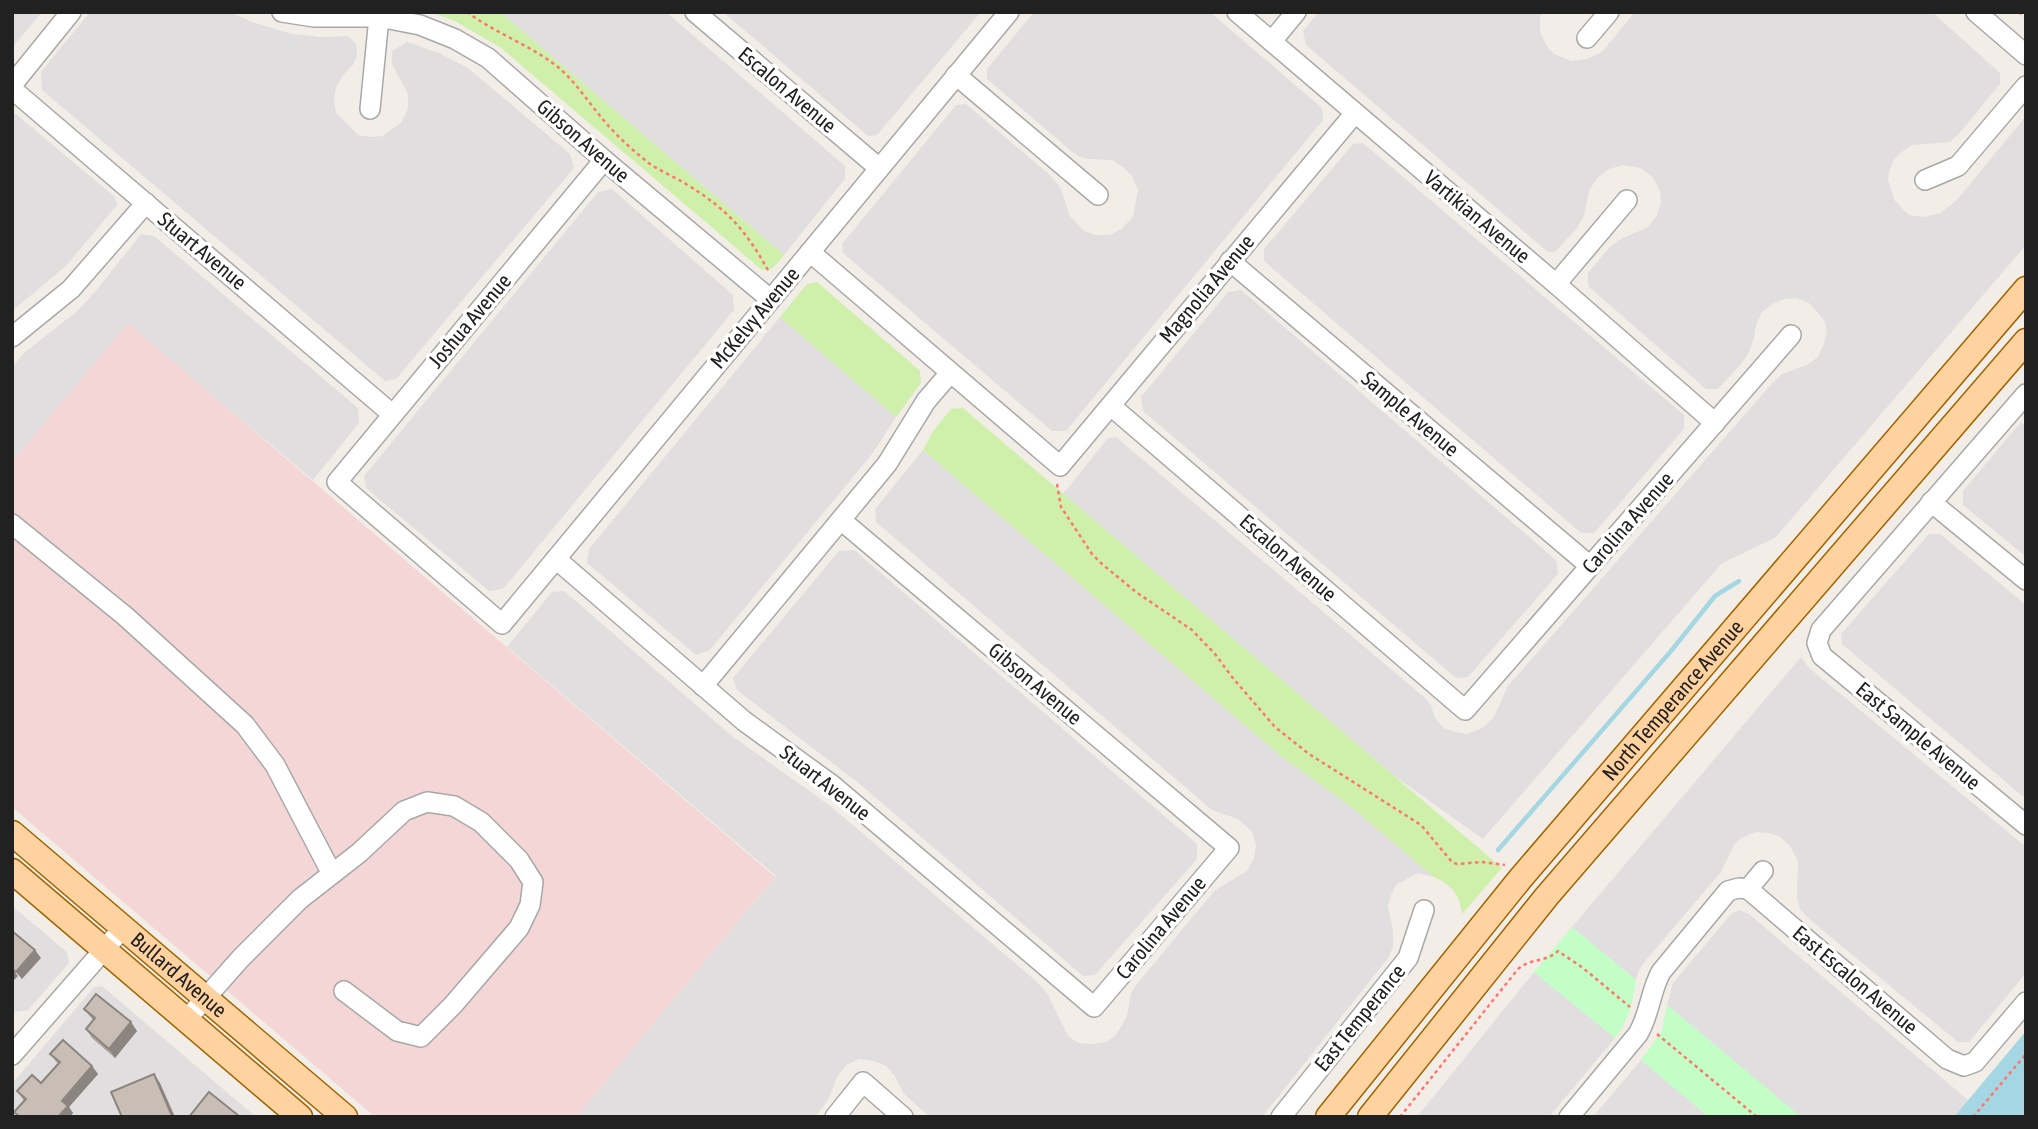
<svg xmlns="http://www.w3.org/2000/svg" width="2038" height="1129" viewBox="0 0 2038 1129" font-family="'Asap Condensed',sans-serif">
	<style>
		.residential { fill: #e0dede }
		.commercial { fill: #f4d6d6 }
		.grass { fill: #cff0aa }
		.park { fill: #c2fec5 }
		.water { fill: #a4d7e3 }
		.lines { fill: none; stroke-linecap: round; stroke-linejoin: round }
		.stream { stroke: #a4d7e3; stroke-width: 4.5 }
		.minor-casing { stroke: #a8a8a8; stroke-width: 22 }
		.major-casing { stroke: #9f6400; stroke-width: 27 }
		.path { stroke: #ff766c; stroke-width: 2.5; stroke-dasharray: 3.5 3.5; stroke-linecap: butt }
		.minor { stroke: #fff; stroke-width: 19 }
		.major { stroke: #ffd2a0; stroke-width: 24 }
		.wall { fill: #aca39d }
		.shaded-wall { fill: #8c857f }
		.building { fill: #c8beb6; stroke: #8c857f; stroke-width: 2 }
		.labels { text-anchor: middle; stroke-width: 7; stroke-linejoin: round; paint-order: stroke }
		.street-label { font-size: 21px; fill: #212121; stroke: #fff }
	</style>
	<rect width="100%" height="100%" fill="#f2eee7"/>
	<g class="residential">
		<path d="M12,12H42L12,48Z"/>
		<path d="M90,12H230L252,22L292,34L322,37L348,36L356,44L357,56L353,65L344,74L336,87L334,101L336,113L358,135L371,137L382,136L401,123L408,108V94L392,64V51L407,42L439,53L468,68L570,154L574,168L396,379L385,381L42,90L41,72Z"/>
		<path d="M500,12H666L845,166V179L784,255Z"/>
		<path d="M723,12H981L877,135L868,136Z"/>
		<path d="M1034,12H1210L1322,108L1323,120L1066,431H1052L843,253L842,244L956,105L966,104L1051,176L1060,187L1070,216L1083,230L1095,235H1110L1121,229L1133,217L1138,190L1132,176L1123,167L1112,160L1090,159L1080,157L1071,151L987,79V69Z"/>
		<path d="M1319,12H1543L1540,17V31L1546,45L1554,54L1572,61L1587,59L1602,52L1635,12H1932L2000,73V84L1958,135L1950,142L1912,145L1900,153L1893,161L1889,172L1888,180L1895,201L1909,215L1925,217L1940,213L1956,201L2026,116V245L1775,538L1722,563L1483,839L1397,778L1063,494L1108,438L1116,437L1424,697L1431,706L1435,718L1444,728L1455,732L1467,734L1482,728L1494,717L1508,686L1774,381L1782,374L1807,365L1818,357L1824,344L1827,331L1824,320L1809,303L1796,298L1785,299L1774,303L1762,312L1756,325L1754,338L1749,352L1742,363L1718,389H1706L1588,286V273L1609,248L1621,239L1648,227L1657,215L1661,202L1660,191L1653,177L1640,168L1623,165L1609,169L1597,178L1589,191L1584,216L1577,228L1555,252H1548L1306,45L1303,31Z"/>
		<path d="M12,111L115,197L117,205L66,266L12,311Z"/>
		<path d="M1363,143L1684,415V429L1594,533H1581L1264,261V249L1353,144Z"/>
		<path d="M612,189L733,295L734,310L503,589L489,591L366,488L364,476L598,192Z"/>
		<path d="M141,234L154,236L358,408L359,423L313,480L128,324L12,462V367L24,353L76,312L95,292Z"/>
		<path d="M1241,290L1556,560L1558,574L1468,677L1456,678L1143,411L1141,397L1228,292Z"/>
		<path d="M780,317L896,417L872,454L710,650L696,655L587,563L589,549Z"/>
		<path d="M2021,422L2026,426V557L1963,505V491Z"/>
		<path d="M923,450L1281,756L1354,809L1434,877L1418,873L1396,885L1391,895L1388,906L1393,931V947L1388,958L1262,1117H930L904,1094L895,1076L886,1066L874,1061L859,1059L846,1065L837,1077L828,1100L815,1117H576L776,876L507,647L552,592L564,591L732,736L829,805L1036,981L1047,993L1068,1036L1078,1043L1092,1044L1106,1042L1116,1035L1127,1016L1131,993L1137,984L1214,891L1247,871L1254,858L1256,845L1252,832L1238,819L1212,810L876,522L875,509Z"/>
		<path d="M1929,534H1940L2026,605V799L1842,644L1841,634Z"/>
		<path d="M854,550L1197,844V859L1095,975L1083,976L861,785L737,690L733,678L839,551Z"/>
		<path d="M1801,657L1809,668L2026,847V973L1969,1042H1958L1809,919L1800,909L1797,898L1798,861L1790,846L1779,836L1768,833L1756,832L1741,838L1734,845L1721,872L1646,960L1639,970L1636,980L1572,927Z"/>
		<path d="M12,906L67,952L69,963L28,1010L13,1012Z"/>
		<path d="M1739,910L1749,914L1968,1100L1954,1117H1800L1667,1005L1673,983L1731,914Z"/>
		<path d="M1534,972L1615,1038L1549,1117H1417Z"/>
		<path d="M102,986L256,1117H12V1084L94,987Z"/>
		<path d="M1641,1060L1709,1117H1593Z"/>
	</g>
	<path class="commercial" d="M128,323L775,877L576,1117H375L12,807V462Z"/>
	<g class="grass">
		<path d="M430,12H500L784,255L772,269L762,270L501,48L455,21Z"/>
		<path d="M817,282L920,371L921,383L896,417L780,317L807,284Z"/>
		<path d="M963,408L1502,868L1462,914C1460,895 1451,884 1434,877L1354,809L1281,756L923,450L934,430L951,409Z"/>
	</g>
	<g class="park">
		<path d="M1572,927L1636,980C1633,1003 1629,1020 1615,1038L1534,972Z"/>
		<path d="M1667,1005L1800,1116L1799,1117H1709L1641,1060L1662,1031Z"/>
	</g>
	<path class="water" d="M2026,1031V1117H1954Z"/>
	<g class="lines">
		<path class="stream" d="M1498,850L1671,651L1715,596L1739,581"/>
		<g class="minor-casing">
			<g id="minor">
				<path d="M282,12L314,17H379L420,25L455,39L488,58L604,160L770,299"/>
				<path d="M695,12L879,168"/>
				<path d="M1237,12L1556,284L1715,423"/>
				<path d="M1976,12L2026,55"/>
				<path d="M1587,38L1609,12"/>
				<path d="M1272,41L1296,12"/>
				<path d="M956,75L1098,195"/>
				<path d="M12,85L71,12"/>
				<path d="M12,89L392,414"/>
				<path d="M370,109L379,17"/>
				<path d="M604,160L337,482L502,624L1009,12"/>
				<path d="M1925,180L1958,166L2026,86"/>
				<path d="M810,252L1060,466L1355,113"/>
				<path d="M1230,261L1590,566"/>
				<path d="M1556,284L1627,200"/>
				<path d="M12,337L71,289L146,203"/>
				<path d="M2026,394L1821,630L1817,643L1822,656L2026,825"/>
				<path d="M1111,406L1465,710L1791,335"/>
				<path d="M1931,502L2026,580"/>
				<path d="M12,524L125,616L245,725L275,765L332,874"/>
				<path d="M556,559L744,721L832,785L1094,1007L1229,848L841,520"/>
				<path d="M703,686L887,464L926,401L950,373"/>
				<path d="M1748,889L1947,1059L1964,1066L1975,1062L2026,1002"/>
				<path d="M1748,889L1763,871"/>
				<path d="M186,1020L241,958L300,899L359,853L404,811L427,802L454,806L481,822L519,860L533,882L530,905L519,928L453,1005L421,1037L397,1031L344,991"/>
				<path d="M12,1055L123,928"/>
				<path d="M835,1117L863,1082L903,1117"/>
				<path d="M1281,1117L1408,958L1424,910"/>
				<path d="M1569,1117L1638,1034C1650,1014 1650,992 1661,972L1728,891L1739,888L1748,889"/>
			</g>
		</g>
		<g class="major-casing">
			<g id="major">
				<path id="s1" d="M12,833L345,1117"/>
				<path d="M12,871L300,1117"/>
				<path id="s2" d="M1328,1117L1520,879L2026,289"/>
				<path d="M1370,1117L1547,896L2026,341"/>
			</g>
		</g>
		<g class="path">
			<path d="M467,12C495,33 530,45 558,67C572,79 582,93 593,107C608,127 625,144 645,160C657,170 673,176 686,184C727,209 746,230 769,272L770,271"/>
			<path d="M2019,12L2026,18"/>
			<path d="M1057,484L1061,507L1092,554L1102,564L1136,592L1192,630L1215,654L1232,677L1275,727L1309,754L1421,825L1452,862L1457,864L1482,862L1505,865"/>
			<path d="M1657,1034L1757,1117"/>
			<path d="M1400,1117L1518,969C1533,957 1545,963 1558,951L1583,968L1630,1007"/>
			<path d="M1973,1117L2026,1054"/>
		</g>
		<use href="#minor" class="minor"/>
		<use href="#major" class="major"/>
	</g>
	<g class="wall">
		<path d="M84,1009L137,1031L115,1058L92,1038L86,1029L93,1020Z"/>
		<path d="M50,1054L92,1066L98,1074L69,1107L73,1113L70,1117H18L14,1112L24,1101L17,1091L41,1083L58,1064Z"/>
	</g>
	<g class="shaded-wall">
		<path d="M35,950L41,958L22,979L16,972Z"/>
		<path d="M12,969L18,976L12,982Z"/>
		<path d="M131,1022L137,1031L115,1058L109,1049Z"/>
		<path d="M92,1066L98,1074L69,1107L73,1113L70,1117H58L62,1101Z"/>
		<path d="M154,1074L160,1083L175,1117H172Z"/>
	</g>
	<g class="building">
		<path d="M12,931L35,950L16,972L12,969Z"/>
		<path d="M96,994L131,1022L109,1049L86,1029L95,1018L84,1009Z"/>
		<path d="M63,1040L92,1066L62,1101L68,1106L58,1117H20L14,1112L26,1099L17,1091L32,1075L41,1083L60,1062L50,1054Z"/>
		<path d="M154,1074L172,1116L122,1117L111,1092Z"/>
		<path d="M209,1092L239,1116L189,1117Z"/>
	</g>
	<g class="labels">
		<g class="street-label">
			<text transform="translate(787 90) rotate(40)" y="7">Escalon Avenue</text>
			<text transform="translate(583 141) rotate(41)" y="7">Gibson Avenue</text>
			<text transform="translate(1477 217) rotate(40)" y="7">Vartikian Avenue</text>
			<text transform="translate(202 251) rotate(40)" y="7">Stuart Avenue</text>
			<text transform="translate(1207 289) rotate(-50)" y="7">Magnolia Avenue</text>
			<text transform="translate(755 318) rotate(-50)" y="7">McKelvy Avenue</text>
			<text transform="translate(470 321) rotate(-50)" y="7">Joshua Avenue</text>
			<text transform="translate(1410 414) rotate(40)" y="7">Sample Avenue</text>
			<text transform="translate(1628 523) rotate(-49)" y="7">Carolina Avenue</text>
			<text transform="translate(1288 558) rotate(41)" y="7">Escalon Avenue</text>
			<text transform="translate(1035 684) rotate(40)" y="7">Gibson Avenue</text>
			<text dy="7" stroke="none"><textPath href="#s2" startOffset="541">North Temperance Avenue</textPath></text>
			<text transform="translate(1918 736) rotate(40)" y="7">East Sample Avenue</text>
			<text transform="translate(825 783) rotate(38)" y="7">Stuart Avenue</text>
			<text transform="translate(1161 928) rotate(-50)" y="7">Carolina Avenue</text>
			<text dy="7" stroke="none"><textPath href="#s1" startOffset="219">Bullard Avenue</textPath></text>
			<text transform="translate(1855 980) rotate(40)" y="7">East Escalon Avenue</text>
			<text transform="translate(1360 1018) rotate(-51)" y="7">East Temperance</text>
		</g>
	</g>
	<rect width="2038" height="1129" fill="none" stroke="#212121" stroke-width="28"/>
</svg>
